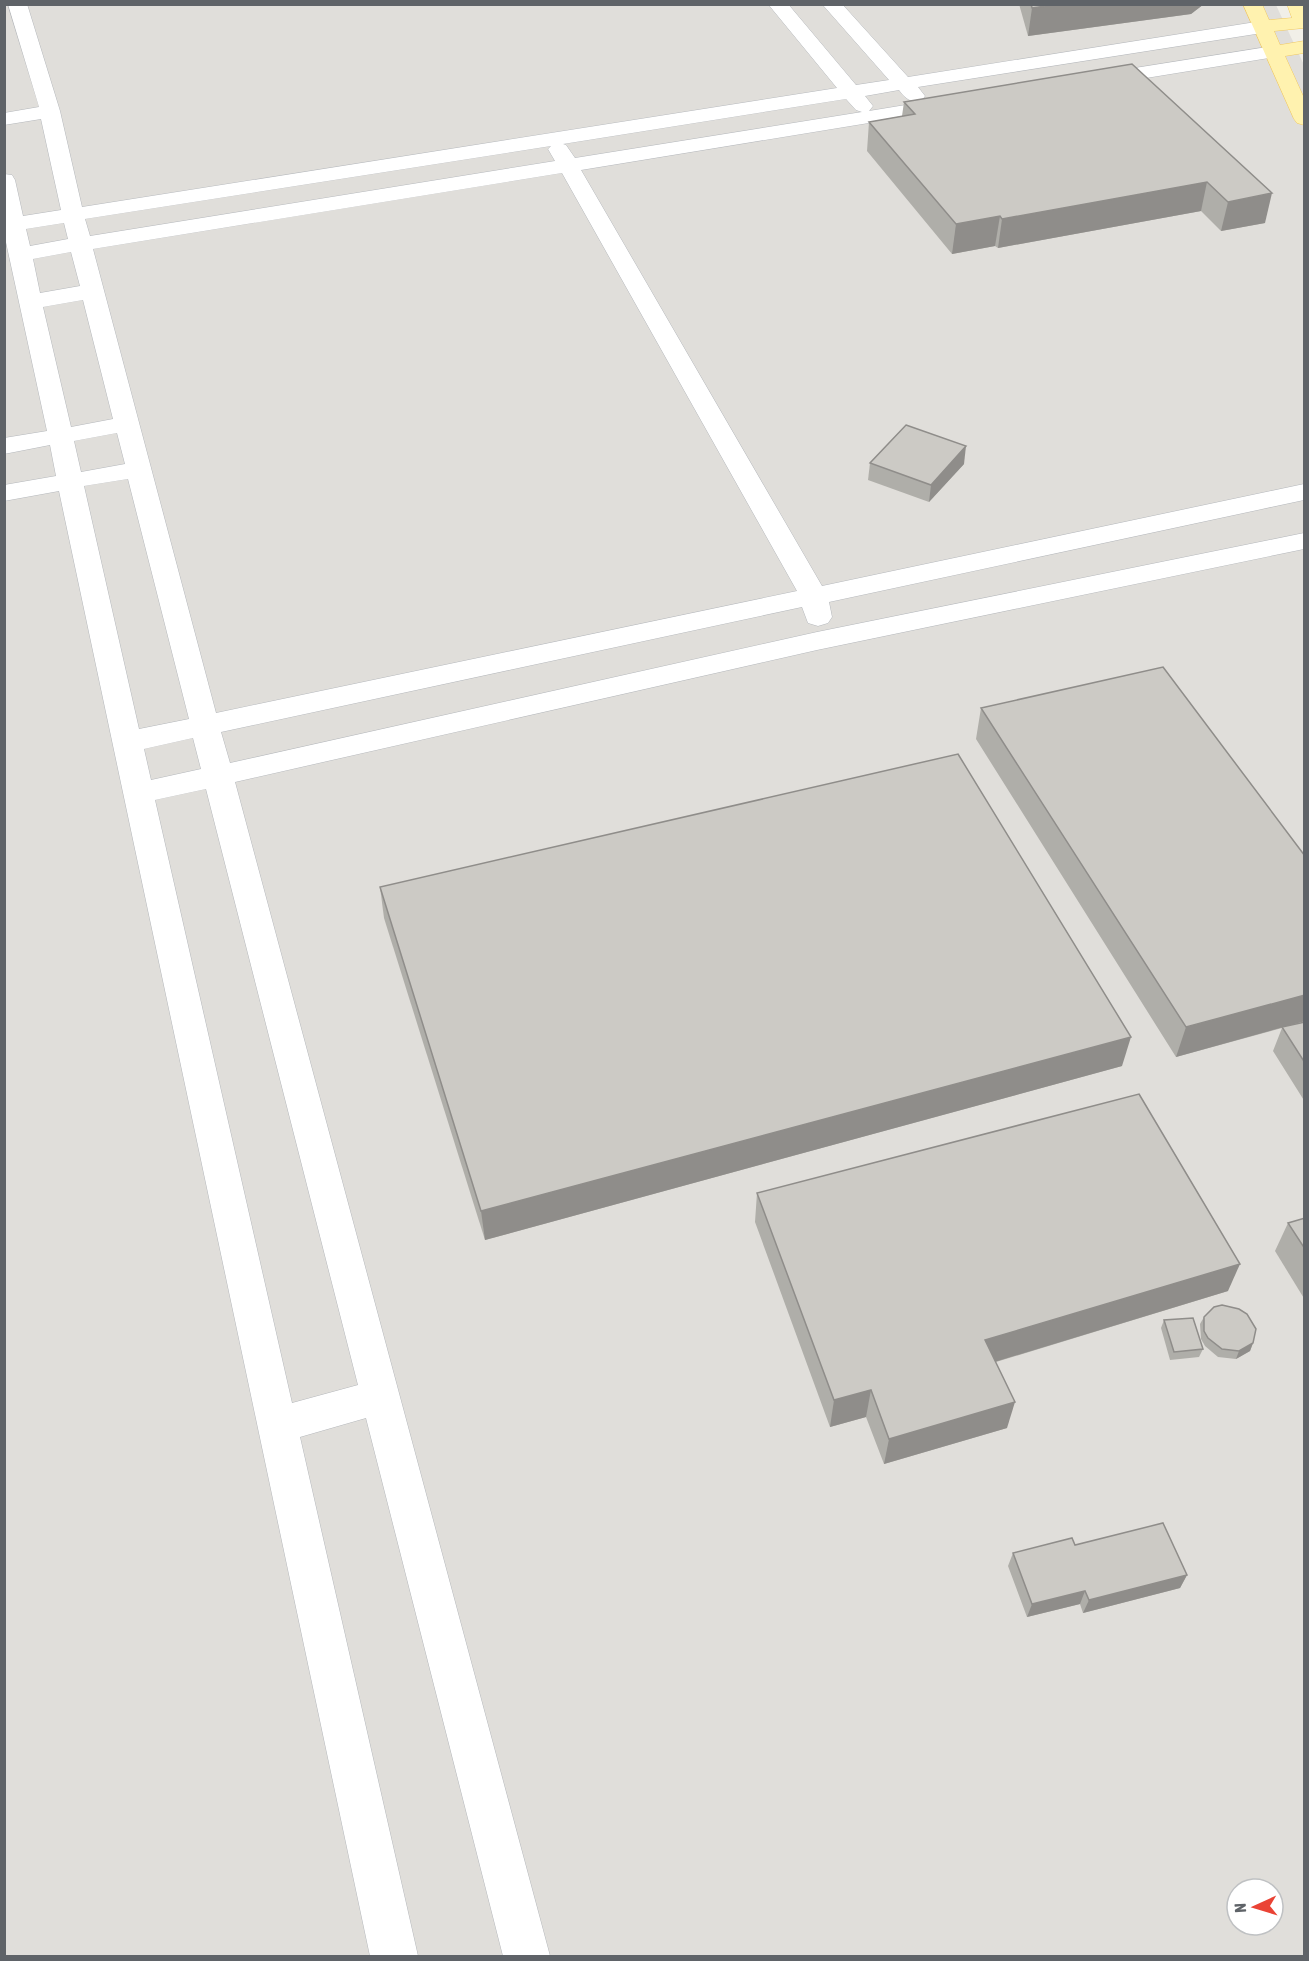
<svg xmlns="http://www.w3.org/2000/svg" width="1309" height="1961" viewBox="0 0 1309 1961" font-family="'Asap Condensed',sans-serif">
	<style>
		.industrial { fill: #e0deda; fill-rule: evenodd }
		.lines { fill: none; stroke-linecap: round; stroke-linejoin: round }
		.minor-casing { stroke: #b5b8bc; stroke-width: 1 }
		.major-casing { stroke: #f2c960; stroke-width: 1 }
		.minor { fill: #fff; fill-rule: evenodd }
		.major { fill: #fff2af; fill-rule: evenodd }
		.wall { fill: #afaea9 }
		.shaded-wall { fill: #8f8d8a }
		.building { fill: #cccac5; stroke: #8f8d8a; stroke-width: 1.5 }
	</style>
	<rect width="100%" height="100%" fill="#f1efe8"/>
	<path class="industrial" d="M5,5H1276L1304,65V1956H5ZM1237,1889H1273V1925H1237Z"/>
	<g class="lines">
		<g class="minor-casing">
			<g id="minor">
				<path d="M8,4H27L60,111L82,207L837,88L768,4H788L856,85L889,80L822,4H842L908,77L1262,21L1272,27L1262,33L918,87L925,96L922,100C910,103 906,99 899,90L865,96L873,106L869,111L948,98L955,100L958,104L955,108L948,110L581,170L822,586L1304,484V500L829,602L832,617L828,623L818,626L808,623L802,607L221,732L230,763L817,632L1304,533V549L817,650L235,782L550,1956H503L366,1418L300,1437L418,1956H370L59,491L4,501V485L56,476L50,445L4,454V438L47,431L4,233V174L12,175L15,180L23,216L61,210L41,119L4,125V113L39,107ZM846,99L856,110L862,112L575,158L566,145L563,144ZM551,146L548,149L555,161L90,236L85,219ZM562,173L797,591L216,713L93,249ZM64,223L68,239L30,246L26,229ZM71,252L80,286L40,293L33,259ZM83,300L113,419L71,427L43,307ZM117,433L125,464L81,472L74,441ZM128,479L189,719L139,729L84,486ZM193,738L201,769L151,780L144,749ZM206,789L358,1385L292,1403L155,800Z"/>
				<path d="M1274,46L1284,52L1281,56L1097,86L1090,84L1087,80L1090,76L1097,74Z"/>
			</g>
		</g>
		<g class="major-casing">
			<path id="major" d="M1243,4H1262L1269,20L1292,18L1287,4H1304V28L1274,31L1280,45L1304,41V53L1285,56L1304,98V125L1297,123L1294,119Z"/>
		</g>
		<use href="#minor" class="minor"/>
		<use href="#major" class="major"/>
	</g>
	<g class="wall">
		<path d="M1019,4H1204L1191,14L1028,36Z"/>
		<path d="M1132,64L1265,223L1221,231L1201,211L998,248L995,246L952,254L867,151L869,122L902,116L904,102Z"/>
		<path d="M870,463L964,464L929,502L868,480Z"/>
		<path d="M981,708L1305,856V1021L1288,1026L1305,1022V1102L1273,1051L1282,1028L1176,1057L976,739Z"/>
		<path d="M380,887L1122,1066L485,1240L384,918Z"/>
		<path d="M757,1193L1228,1291L996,1362L1007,1428L884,1464L866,1417L830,1427L755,1222Z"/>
		<path d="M1305,1218V1300L1275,1251L1288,1223Z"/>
		<path d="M1204,1317L1253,1343L1250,1351L1236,1359L1218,1357L1205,1346L1201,1339L1200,1324Z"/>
		<path d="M1164,1320L1203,1349L1199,1357L1170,1360L1161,1328Z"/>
		<path d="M1075,1545L1187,1575L1180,1588L1083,1613L1080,1604L1027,1617L1008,1566L1013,1553Z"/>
	</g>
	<g class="shaded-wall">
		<path d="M1059,4H1204L1191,14L1028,36L1032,8Z"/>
		<path d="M1207,182L1201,211L998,248L1002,219Z"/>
		<path d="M1272,193L1265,223L1221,231L1228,202Z"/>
		<path d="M1000,216L995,246L952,254L956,224Z"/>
		<path d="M966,446L964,464L929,502L931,485Z"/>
		<path d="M1305,995V1021L1176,1057L1186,1027Z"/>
		<path d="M1131,1037L1122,1066L485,1240L481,1211Z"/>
		<path d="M1240,1264L1228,1291L978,1367L985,1340Z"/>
		<path d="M1253,1343L1250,1351L1236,1359L1239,1351Z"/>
		<path d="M871,1390L866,1417L830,1427L834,1400Z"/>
		<path d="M1015,1402L1007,1428L884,1464L889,1439Z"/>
		<path d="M1187,1575L1180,1588L1083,1613L1089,1600Z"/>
		<path d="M1085,1591L1080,1604L1027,1617L1032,1604Z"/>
	</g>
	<g class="building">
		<path d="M1031,4H1059L1032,8Z"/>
		<path d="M1132,64L1272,193L1228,202L1207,182L1002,219L1000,216L956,224L869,122L915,114L904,102Z"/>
		<path d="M906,425L966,446L931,485L870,463Z"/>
		<path d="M1163,667L1305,856V995L1186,1027L981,708Z"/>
		<path d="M958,754L1131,1037L481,1211L380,887Z"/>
		<path d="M1305,1022V1063L1282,1027Z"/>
		<path d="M1139,1094L1240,1264L985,1340L1015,1402L889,1439L871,1390L834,1400L757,1193Z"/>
		<path d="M1305,1218V1249L1288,1223Z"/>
		<path d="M1222,1305L1239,1309L1247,1314L1256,1329L1253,1343L1239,1351L1222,1349L1208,1338L1204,1331V1317L1214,1307Z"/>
		<path d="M1193,1318L1203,1349L1174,1352L1164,1320Z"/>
		<path d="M1163,1523L1187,1575L1089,1600L1085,1591L1032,1604L1013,1553L1072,1538L1075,1545Z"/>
	</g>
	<rect width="1309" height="1961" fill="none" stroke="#5f6368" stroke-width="12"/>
	<g transform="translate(1255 1907) rotate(266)"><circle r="28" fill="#ffffff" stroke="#bfc1c3" stroke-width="1.5"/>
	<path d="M0-4.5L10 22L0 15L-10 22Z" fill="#ea4335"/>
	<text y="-9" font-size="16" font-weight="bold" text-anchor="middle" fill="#5f6368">N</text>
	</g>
</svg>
